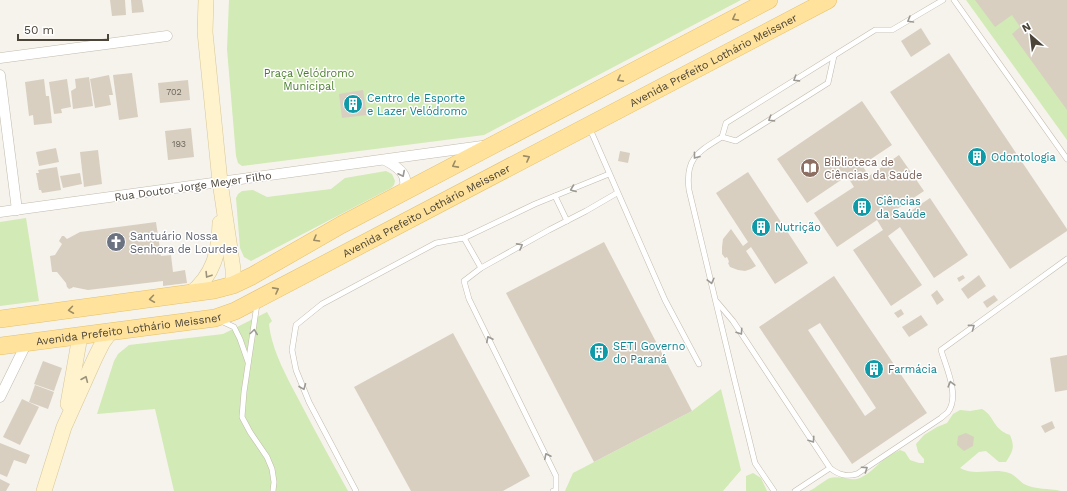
<svg xmlns="http://www.w3.org/2000/svg" width="1067" height="491" viewBox="0 0 1067 491" font-family="'Work Sans',sans-serif">
	<style>
		.green { fill: #d2eab5 }
		.building { fill: #d8cfc1; fill-rule: evenodd }
		.lines { fill: none; stroke-linecap: round; stroke-linejoin: round }
		.service-casing { stroke: #c2bbae; stroke-width: 6 }
		.minor-casing { stroke: #c2bbae; stroke-width: 11 }
		.secondary-casing { stroke: #d6c79b; stroke-width: 16 }
		.primary-casing { stroke: #e6c16a; stroke-width: 18 }
		.service { stroke: #fff; stroke-width: 5 }
		.minor { stroke: #fff; stroke-width: 10 }
		.secondary { stroke: #fff3cd; stroke-width: 15 }
		.primary { stroke: #ffe39c; stroke-width: 17 }
		.oneway { stroke: #9c8c66 }
		.oneway2 { stroke: #9c9892 }
		.oneway3 { stroke: #9c937c }
		.labels { text-anchor: middle; stroke-width: 3; stroke-linejoin: round; paint-order: stroke }
		.number-label { font-size: 9px; fill: #6e675b }
		.street-label { font-size: 11px; fill: #4b4439; stroke: #fff }
		.park-label { font-size: 11px; fill: #4a7f2a; stroke: #fff }
		.culture-label { font-size: 11px; fill: #0d838f; stroke: #fff; text-anchor: start }
		.education-label { font-size: 11px; fill: #785e54; stroke: #fff; text-anchor: start }
		.worship-label { font-size: 11px; fill: #5b616d; stroke: #fff; text-anchor: start }
	</style>
	<rect width="100%" height="100%" fill="#f6f3ec"/>
	<g class="green">
		<path d="M229,0H741L484,135L242,166L238,163L236,156L227,49Z"/>
		<path d="M966,0H1067V140Z"/>
		<path d="M386,171L392,174L395,181L394,185L391,188L251,261L244,257L240,248L236,198L238,194L242,191L253,190L267,197L331,189L345,178Z"/>
		<path d="M26,218L39,301L0,306V222Z"/>
		<path d="M267,312L272,321L269,324C272,352 288,379 301,404C316,433 332,462 348,491H174L155,409L97,414L114,361L118,354L129,345L223,334Z"/>
		<path d="M721,389L741,470L723,491H565L573,473L692,411Z"/>
		<path d="M982,409C996,417 991,428 1010,435C1015,447 1013,451 1006,462H999L986,451L979,452L960,468C977,477 992,467 1009,473C1015,475 1019,481 1024,484C1036,490 1048,488 1061,491H809C816,488 823,481 830,478C840,475 851,482 860,478C869,474 875,467 882,461C888,456 894,453 900,450L905,452L910,460L919,463H924V459L918,452L916,444L924,435L937,427L947,423L953,414L960,410L970,411Z"/>
		<path d="M753,473L761,478L767,491H746V476Z"/>
	</g>
	<g class="building">
		<path d="M110,0H125L126,15L112,16Z"/>
		<path d="M131,0H142L144,12L132,13Z"/>
		<path d="M975,0H1067V110L1012,34L1020,27L1012,15L995,27Z"/>
		<path d="M921,28L931,44L911,57L901,41Z"/>
		<path d="M949,53L1067,229V231L1010,269L890,92Z"/>
		<path d="M132,73L138,117L119,120L113,75Z"/>
		<path d="M109,75L113,95H109L111,105L95,108L90,79Z"/>
		<path d="M89,77L93,106L73,109L71,91L76,88L75,79Z"/>
		<path d="M44,79L46,96H49L52,123L34,125L33,115L29,116L25,82Z"/>
		<path d="M67,79L71,107L61,109L62,113L54,114L49,82Z"/>
		<path d="M188,80L190,100L160,103L158,83Z"/>
		<path d="M363,90L367,115L342,118L339,94Z"/>
		<path d="M862,101L892,145L862,165L869,176L899,155L924,191L894,211L899,219L930,198L968,255L934,278L900,227L888,236L922,285L891,306L853,250L883,230L877,220L837,247L814,213L854,187L847,176L807,203L777,159Z"/>
		<path d="M191,128L194,157L168,160L165,131Z"/>
		<path d="M56,148L59,162L39,166L36,152Z"/>
		<path d="M98,150L102,184L84,187L80,152Z"/>
		<path d="M620,151L630,153L628,163L618,161Z"/>
		<path d="M57,167L61,190L42,193L41,190H39L36,173H39L38,170Z"/>
		<path d="M748,172L808,263L775,284L751,247L746,251L756,266L751,269L745,271L738,270L730,267L728,263L729,262L728,259L727,257L725,258L722,254V247L723,239L731,229L743,246L748,242L716,193Z"/>
		<path d="M80,173L82,184L63,188L60,176Z"/>
		<path d="M156,222L161,256L171,255L173,272L185,270L187,283L163,286V281L88,290L73,287L72,288L69,289L67,287L66,283L57,272H52L50,256L55,255L62,244L59,241L62,236H64L67,239L80,232Z"/>
		<path d="M604,242L692,411L594,462L506,293Z"/>
		<path d="M963,275L965,278L959,282L957,278Z"/>
		<path d="M979,275L986,286L968,299L961,289Z"/>
		<path d="M834,276L927,413L852,464L759,327ZM820,323L876,408L865,416L808,330Z"/>
		<path d="M937,290L944,300L937,305L931,295Z"/>
		<path d="M994,295L998,300L987,308L983,302Z"/>
		<path d="M901,309L904,314L898,318L894,313Z"/>
		<path d="M921,315L928,325L909,337L902,327Z"/>
		<path d="M453,333L530,476L503,491H411L354,387Z"/>
		<path d="M1067,355V390L1055,392L1050,358Z"/>
		<path d="M43,361L62,368L54,391L34,384Z"/>
		<path d="M35,385L54,392L48,409L29,402Z"/>
		<path d="M22,399L39,407L20,445L3,437Z"/>
		<path d="M1052,421L1055,428L1045,433L1041,426Z"/>
		<path d="M966,433L974,437L973,446L964,451L957,445L958,436Z"/>
		<path d="M0,443L30,455L26,464L14,460L7,477L0,474Z"/>
		<path d="M0,479L10,484L6,491H0Z"/>
	</g>
	<g class="lines">
		<g class="service-casing">
			<g id="service">
				<path d="M954,0L1067,159"/>
				<path d="M590,129L665,300L699,364"/>
				<path d="M722,137L736,141L828,83L834,56"/>
				<path d="M555,196L567,221"/>
				<path d="M464,238L481,268"/>
				<path d="M717,302L733,321L830,468C839,475 846,477 857,474L941,418C943,416 946,414 948,412C960,396 946,367 941,350L1067,259"/>
				<path d="M257,304L244,392L242,417L250,432L267,457L272,469L274,482L273,491"/>
				<path d="M221,321L234,327L240,339L248,362"/>
				<path d="M356,491L309,402L296,370L292,350L296,325L322,304L436,243L464,238L535,204L609,174"/>
				<path d="M553,491L556,490V476L469,299L464,281L481,268L549,230L586,211L617,193"/>
				<path d="M774,491L755,463L734,378L689,190C685,158 698,152 722,137L726,123L875,30H892L943,0"/>
				<path d="M795,491L830,468"/>
			</g>
		</g>
		<g class="minor-casing">
			<g id="minor">
				<path d="M0,58L167,36"/>
				<path d="M0,75L17,210"/>
				<path d="M385,160C398,167 413,177 401,193"/>
				<path d="M0,212L482,146"/>
				<path d="M0,397L27,342"/>
			</g>
		</g>
		<g class="secondary-casing">
			<g id="secondary">
				<path d="M206,0L205,32L220,182L233,269V285"/>
				<path d="M190,294C214,275 219,252 220,223"/>
				<path d="M68,404L80,336"/>
				<path d="M44,491L64,427L95,358L103,342L111,331"/>
			</g>
		</g>
		<g class="primary-casing">
			<g id="primary">
				<path d="M0,319L214,290L233,285L252,276L341,225L769,0"/>
				<path id="s1" d="M0,346L215,318L235,311L828,0"/>
			</g>
		</g>
		<use href="#service" class="service"/>
		<use href="#minor" class="minor"/>
		<use href="#secondary" class="secondary"/>
		<use href="#primary" class="primary"/>
	</g>
	<defs><path id="oneway-chevron" d="M-2-3.5L2.5 0L-2 3.5" fill="none" stroke-width="1.6" stroke-linecap="round" stroke-linejoin="round"/></defs>
	<g class="oneway">
		<use href="#oneway-chevron" transform="translate(735 18) rotate(152)"/>
		<use href="#oneway-chevron" transform="translate(620 79) rotate(152)"/>
		<use href="#oneway-chevron" transform="translate(527 158) rotate(-28)"/>
		<use href="#oneway-chevron" transform="translate(455 165) rotate(152)"/>
		<use href="#oneway-chevron" transform="translate(316 239) rotate(150)"/>
		<use href="#oneway-chevron" transform="translate(276 290) rotate(-28)"/>
		<use href="#oneway-chevron" transform="translate(152 299) rotate(172)"/>
		<use href="#oneway-chevron" transform="translate(71 310) rotate(172)"/>
	</g>
	<g class="oneway2">
		<use href="#oneway-chevron" transform="translate(910 20) rotate(150)"/>
		<use href="#oneway-chevron" transform="translate(796 79) rotate(148)"/>
		<use href="#oneway-chevron" transform="translate(771 119) rotate(148)"/>
		<use href="#oneway-chevron" transform="translate(696 156) rotate(128)"/>
		<use href="#oneway-chevron" transform="translate(402 174) rotate(63)"/>
		<use href="#oneway-chevron" transform="translate(573 189) rotate(159)"/>
		<use href="#oneway-chevron" transform="translate(520 246) rotate(-29)"/>
		<use href="#oneway-chevron" transform="translate(711 281) rotate(76)"/>
		<use href="#oneway-chevron" transform="translate(972 327) rotate(-36)"/>
		<use href="#oneway-chevron" transform="translate(254 332) rotate(-82)"/>
		<use href="#oneway-chevron" transform="translate(740 332) rotate(56)"/>
		<use href="#oneway-chevron" transform="translate(489 339) rotate(-117)"/>
		<use href="#oneway-chevron" transform="translate(951 384) rotate(-105)"/>
		<use href="#oneway-chevron" transform="translate(303 387) rotate(68)"/>
		<use href="#oneway-chevron" transform="translate(812 440) rotate(56)"/>
		<use href="#oneway-chevron" transform="translate(547 456) rotate(-116)"/>
		<use href="#oneway-chevron" transform="translate(865 469) rotate(-34)"/>
	</g>
	<g class="oneway3">
		<use href="#oneway-chevron" transform="translate(208 275) rotate(122)"/>
		<use href="#oneway-chevron" transform="translate(85 379) rotate(-67)"/>
	</g>
	<defs>
		<g id="building-disc" transform="scale(1)"><circle r="9.5" fill="#0f9aa8" stroke="#fff"/><path d="M-4-6H4V6H1V3H-1V6H-4ZM-2.5-4.3h1.7v1.8h-1.7ZM.8-4.3h1.7v1.8H.8ZM-2.5-1h1.7V.8h-1.7ZM.8-1h1.7V.8H.8Z" fill="#fff"/></g>
		<g id="library-disc" transform="scale(1)"><circle r="9.5" fill="#8d6e63" stroke="#fff"/><path d="M-6-4Q-3-5.5-.7-3.5V5Q-3 3-6 4ZM6-4Q3-5.5 .7-3.5V5Q3 3 6 4Z" fill="#fff"/></g>
		<g id="church-disc" transform="scale(1)"><circle r="9.5" fill="#6b7280" stroke="#fff"/><path d="M-1.2-6h2.4v3.5h3.3v2.4h-3.3V6h-2.4V-.1h-3.3v-2.4h3.3Z" fill="#fff"/></g>
	</defs>
	<g fill-rule="evenodd">
		<use href="#building-disc" x="353" y="104"/>
		<use href="#building-disc" x="977" y="157"/>
		<use href="#library-disc" x="810" y="168"/>
		<use href="#building-disc" x="862" y="207"/>
		<use href="#building-disc" x="761" y="227"/>
		<use href="#church-disc" x="116" y="242"/>
		<use href="#building-disc" x="599" y="352"/>
		<use href="#building-disc" x="874" y="369"/>
	</g>
	<g class="labels">
		<g class="number-label">
			<text x="174" y="95">702</text>
			<text x="179" y="147">193</text>
		</g>
		<g class="street-label">
			<text dy="4" stroke="none"><textPath href="#s1" startOffset="778">Avenida Prefeito Lothário Meissner</textPath></text>
			<text transform="translate(193 186) rotate(-8)" y="4">Rua Doutor Jorge Meyer Filho</text>
			<text dy="4" stroke="none"><textPath href="#s1" startOffset="454">Avenida Prefeito Lothário Meissner</textPath></text>
			<text dy="4" stroke="none"><textPath href="#s1" startOffset="130">Avenida Prefeito Lothário Meissner</textPath></text>
		</g>
		<g class="park-label">
			<text x="309" y="77">Praça Velódromo<tspan x="309" dy="13">Municipal</tspan></text>
		</g>
		<g class="culture-label">
			<text x="367" y="102">Centro de Esporte<tspan x="367" dy="13">e Lazer Velódromo</tspan></text>
			<text x="991" y="161">Odontologia</text>
			<text x="876" y="205">Ciências<tspan x="876" dy="13">da Saúde</tspan></text>
			<text x="775" y="231">Nutrição</text>
			<text x="613" y="350">SETI Governo<tspan x="613" dy="13">do Paraná</tspan></text>
			<text x="888" y="373">Farmácia</text>
		</g>
		<g class="education-label">
			<text x="824" y="166">Biblioteca de<tspan x="824" dy="13">Ciências da Saúde</tspan></text>
		</g>
		<g class="worship-label">
			<text x="130" y="240">Santuário Nossa<tspan x="130" dy="13">Senhora de Lourdes</tspan></text>
		</g>
	</g>
	<g transform="translate(1031 36) rotate(332)" stroke="#ffffff" stroke-width="3" paint-order="stroke">
	<path d="M0-3L7 15L0 10L-7 15Z" fill="#4b4439"/>
	<text y="-6" font-size="11" font-weight="bold" text-anchor="middle" fill="#4b4439">N</text>
	</g>
	<path d="M18 34v6h90v-6" fill="none" stroke="#4b4439" stroke-width="2"/>
	<text x="24" y="34" font-size="12" fill="#4b4439" stroke="#ffffff" stroke-width="3" paint-order="stroke">50 m</text>
</svg>
